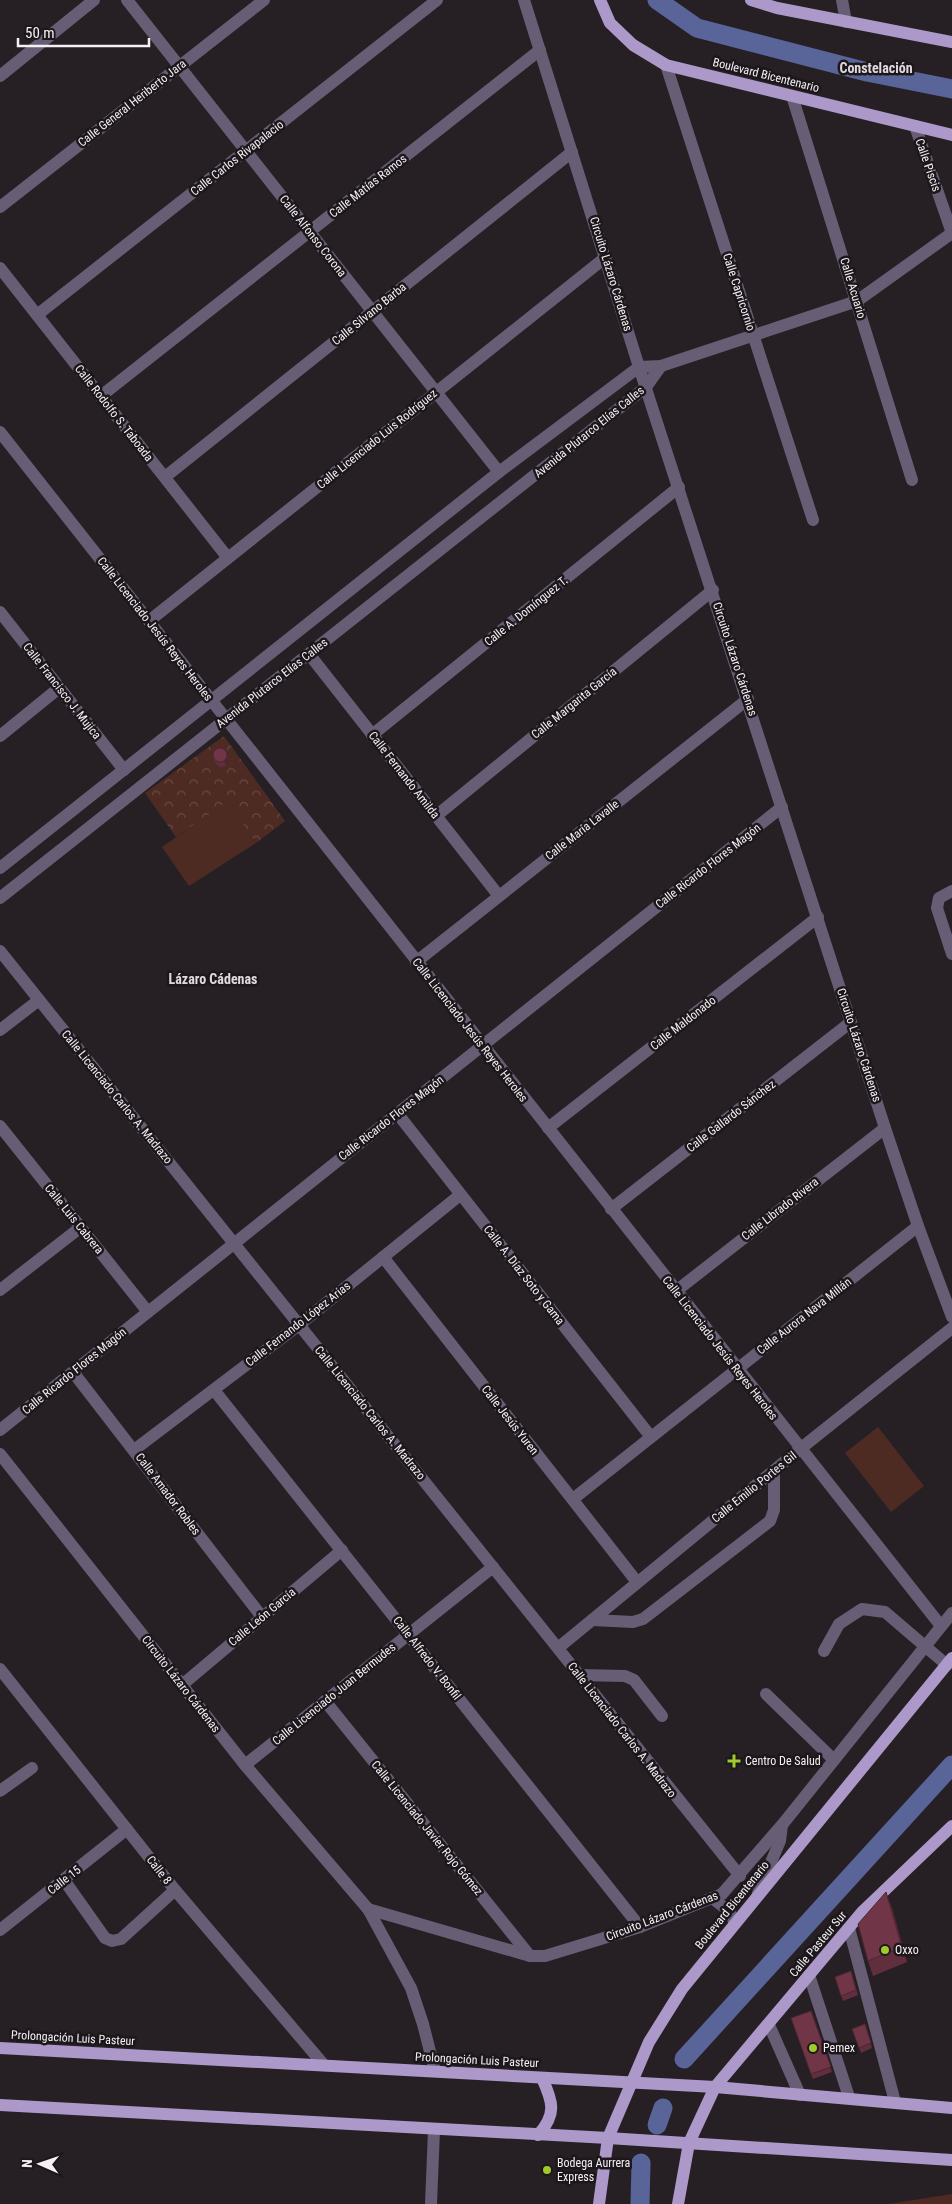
<svg xmlns="http://www.w3.org/2000/svg" width="952" height="2204" viewBox="0 0 952 2204" font-family="'Roboto Condensed',sans-serif">
	<style>
		.forest { fill: url(#forest-crowns) }
		.pitch { fill: #4d2b23 }
		.lines { fill: none; stroke-linecap: round; stroke-linejoin: round }
		.canal { stroke: #596499; stroke-width: 19 }
		.minor { stroke: #675e75; stroke-width: 12 }
		.major { stroke: #ad99c9; stroke-width: 12 }
		.wall { fill: #602e3c }
		.shaded-wall { fill: #4e2531 }
		.building { fill: #703546; stroke: #4e2531 }
		.poi-dot { fill: #a0c92c; stroke: #1c171b; stroke-width: 2 }
		.labels { text-anchor: middle; stroke-width: 5; stroke-linejoin: round; paint-order: stroke }
		.street-label { font-size: 12px; fill: #f4f0f3; stroke: #1c171b }
		.poi-label { font-size: 12px; fill: #f4f0f3; stroke: #1c171b; text-anchor: start }
		.neighbourhood-label { font-size: 14px; font-weight: bold; fill: #e1d9df; stroke: #1c171b }
	</style>
	<defs>
		<pattern id="forest-crowns" width="20" height="18" patternUnits="userSpaceOnUse" patternTransform="scale(1.25)"><rect width="20" height="18" fill="#4d2b23"/><path d="M2 6a3 3 0 1 1 6 0M12 15a3 3 0 1 1 6 0" fill="none" stroke="#674a43"/></pattern>
	</defs>
	<rect width="100%" height="100%" fill="#262025"/>
	<path class="forest" d="M224,736L285,821L256,843L227,803L176,837L145,793Z"/>
	<g class="pitch">
		<path d="M227,802L256,843L189,886L162,847Z"/>
		<path d="M878,1427L924,1486L891,1512L845,1453Z"/>
		<path d="M952,2194V2204H888Z"/>
	</g>
	<g class="lines">
		<g class="canal">
			<path d="M657,0L697,28L867,72L952,89"/>
			<path d="M684,2059L952,1765"/>
			<path d="M657,2125L663,2108"/>
			<path d="M640,2204L641,2163"/>
		</g>
		<g class="minor">
			<path d="M127,0L499,472"/>
			<path d="M524,0L639,367L885,1128L918,1226L952,1317"/>
			<path d="M842,0L846,22"/>
			<path d="M666,65L813,520"/>
			<path d="M0,76L94,0"/>
			<path d="M792,96L912,480"/>
			<path d="M915,126L952,233"/>
			<path d="M0,207L264,0"/>
			<path d="M0,268L228,558"/>
			<path d="M37,315L437,0"/>
			<path d="M101,396L540,50"/>
			<path d="M0,432L941,1626"/>
			<path d="M165,477L572,152"/>
			<path d="M0,612L124,770"/>
			<path d="M149,621L606,257"/>
			<path d="M309,654L499,896"/>
			<path d="M372,735L679,487"/>
			<path d="M0,736L59,688"/>
			<path d="M436,816L713,590"/>
			<path d="M0,868L499,472L639,367L661,366L857,301L952,233"/>
			<path d="M952,891L939,898L937,908L952,954"/>
			<path d="M0,898L646,387L661,366"/>
			<path d="M0,951L740,1876"/>
			<path d="M416,962L748,699"/>
			<path d="M0,1030L39,1000"/>
			<path d="M397,1113L651,1437"/>
			<path d="M0,1126L148,1312"/>
			<path d="M548,1128L818,917"/>
			<path d="M611,1209L851,1022"/>
			<path d="M383,1257L637,1582"/>
			<path d="M0,1290L81,1227"/>
			<path d="M676,1291L885,1128"/>
			<path d="M73,1372L262,1617"/>
			<path d="M214,1390L640,1927"/>
			<path d="M0,1430L782,807"/>
			<path d="M134,1450L299,1325L460,1195"/>
			<path d="M0,1454L245,1765L368,1909L411,1988L423,2024L435,2071"/>
			<path d="M573,1499L918,1226"/>
			<path d="M592,1620L633,1622L643,1619L770,1521L774,1510V1471"/>
			<path d="M558,1648L800,1449L952,1328"/>
			<path d="M824,1651L839,1624L862,1609L885,1612L947,1665"/>
			<path d="M0,1669L175,1890L324,2065"/>
			<path d="M579,1675L625,1676L634,1680L662,1716"/>
			<path d="M182,1685L342,1550"/>
			<path d="M766,1694L834,1760"/>
			<path d="M325,1701L530,1956"/>
			<path d="M245,1765L493,1567"/>
			<path d="M0,1791L32,1768"/>
			<path d="M64,1880L105,1938L112,1941L121,1939L175,1890"/>
			<path d="M758,1893L780,1841L782,1825"/>
			<path d="M712,1898L729,1911L735,1923"/>
			<path d="M368,1909L530,1956H545L640,1927L722,1894L782,1825L952,1613"/>
			<path d="M849,1928L895,2102"/>
			<path d="M0,1930L127,1829"/>
			<path d="M809,1975L849,2097"/>
			<path d="M769,2025L800,2095"/>
			<path d="M431,2204L434,2130"/>
		</g>
		<g class="major">
			<path d="M600,0L610,23L633,45L666,65L952,135"/>
			<path d="M751,0L777,8L952,42"/>
			<path d="M0,2048L715,2087L952,2108"/>
			<path d="M0,2105L608,2138L952,2160"/>
			<path d="M538,2135C557,2114 553,2102 542,2078"/>
			<path d="M599,2204L608,2138L649,2042L682,1989L952,1658"/>
			<path d="M678,2204L689,2143L715,2087L862,1912L952,1826"/>
		</g>
	</g>
	<g class="wall">
		<path d="M228,756L229,762L226,766L220,767L216,764L214,759Z"/>
		<path d="M892,1907L907,1962L873,1976L868,1961Z"/>
		<path d="M851,1971L858,1995L843,2001L835,1977Z"/>
		<path d="M811,2011L832,2072L813,2079L811,2074Z"/>
		<path d="M865,2024L872,2048L861,2053L852,2029Z"/>
	</g>
	<g class="shaded-wall">
		<path d="M226,751L229,762L226,766L224,761Z"/>
		<path d="M886,1892L892,1907L907,1962L902,1947Z"/>
	</g>
	<g class="building">
		<circle cx="220" cy="755" r="7"/>
		<path d="M886,1892L902,1947L868,1961L858,1924Z"/>
		<path d="M851,1971L856,1990L841,1996L835,1977Z"/>
		<path d="M811,2011L831,2067L811,2074L791,2018Z"/>
		<path d="M865,2024L871,2043L859,2048L852,2029Z"/>
	</g>
	<g class="poi-dot">
		<path d="M731.5 1753.5h5v5h5v5h-5v5h-5v-5h-5v-5h5z"/>
		<circle cx="885" cy="1950" r="5"/>
		<circle cx="813" cy="2048" r="5"/>
		<circle cx="547" cy="2170" r="5"/>
	</g>
	<g class="labels">
		<g class="street-label">
			<text transform="translate(766 75) rotate(14)" y="4">Boulevard Bicentenario</text>
			<text transform="translate(132 103) rotate(-38)" y="4">Calle General Heriberto Jara</text>
			<text transform="translate(237 158) rotate(-38)" y="4">Calle Carlos Rivapalacio</text>
			<text transform="translate(928 165) rotate(71)" y="4">Calle Piscis</text>
			<text transform="translate(368 186) rotate(-38)" y="4">Calle Matías Ramos</text>
			<text transform="translate(313 236) rotate(52)" y="4">Calle Alfonso Corona</text>
			<text transform="translate(611 274) rotate(73)" y="4">Circuito Lázaro Cárdenas</text>
			<text transform="translate(853 288) rotate(73)" y="4">Calle Acuario</text>
			<text transform="translate(739 292) rotate(72)" y="4">Calle Capricornio</text>
			<text transform="translate(369 314) rotate(-39)" y="4">Calle Silvano Barba</text>
			<text transform="translate(114 413) rotate(52)" y="4">Calle Rodolfo S. Taboada</text>
			<text transform="translate(589 432) rotate(-39)" y="4">Avenida Plutarco Elías Calles</text>
			<text transform="translate(377 439) rotate(-39)" y="4">Calle Licenciado Luis Rodríguez</text>
			<text transform="translate(526 611) rotate(-39)" y="4">Calle A. Domínguez T.</text>
			<text transform="translate(155 629) rotate(52)" y="4">Calle Licenciado Jesús Reyes Heroles</text>
			<text transform="translate(735 659) rotate(72)" y="4">Circuito Lázaro Cárdenas</text>
			<text transform="translate(272 683) rotate(-38)" y="4">Avenida Plutarco Elías Calles</text>
			<text transform="translate(62 691) rotate(52)" y="4">Calle Francisco J. Mujica</text>
			<text transform="translate(574 703) rotate(-39)" y="4">Calle Margarita García</text>
			<text transform="translate(404 775) rotate(52)" y="4">Calle Fernando Amilda</text>
			<text transform="translate(582 830) rotate(-38)" y="4">Calle María Lavalle</text>
			<text transform="translate(708 866) rotate(-38)" y="4">Calle Ricardo Flores Magón</text>
			<text transform="translate(683 1023) rotate(-38)" y="4">Calle Maldonado</text>
			<text transform="translate(470 1030) rotate(52)" y="4">Calle Licenciado Jesús Reyes Heroles</text>
			<text transform="translate(859 1045) rotate(72)" y="4">Circuito Lázaro Cárdenas</text>
			<text transform="translate(117 1097) rotate(51)" y="4">Calle Licenciado Carlos A. Madrazo</text>
			<text transform="translate(731 1116) rotate(-38)" y="4">Calle Gallardo Sánchez</text>
			<text transform="translate(391 1118) rotate(-38)" y="4">Calle Ricardo Flores Magón</text>
			<text transform="translate(780 1209) rotate(-38)" y="4">Calle Librado Rivera</text>
			<text transform="translate(74 1219) rotate(51)" y="4">Calle Luis Cabrera</text>
			<text transform="translate(524 1275) rotate(52)" y="4">Calle A. Díaz Soto y Gama</text>
			<text transform="translate(804 1316) rotate(-38)" y="4">Calle Aurora Nava Millán</text>
			<text transform="translate(298 1324) rotate(-38)" y="4">Calle Fernando López Arias</text>
			<text transform="translate(720 1348) rotate(52)" y="4">Calle Licenciado Jesús Reyes Heroles</text>
			<text transform="translate(74 1371) rotate(-39)" y="4">Calle Ricardo Flores Magón</text>
			<text transform="translate(370 1413) rotate(51)" y="4">Calle Licenciado Carlos A. Madrazo</text>
			<text transform="translate(510 1420) rotate(52)" y="4">Calle Jesús Yuren</text>
			<text transform="translate(754 1487) rotate(-39)" y="4">Calle Emilio Portes Gil</text>
			<text transform="translate(168 1494) rotate(53)" y="4">Calle Amador Robles</text>
			<text transform="translate(262 1617) rotate(-40)" y="4">Calle León García</text>
			<text transform="translate(427 1658) rotate(52)" y="4">Calle Alfredo V. Bonfil</text>
			<text transform="translate(181 1684) rotate(52)" y="4">Circuito Lázaro Cárdenas</text>
			<text transform="translate(334 1694) rotate(-39)" y="4">Calle Licenciado Juan Bermudes</text>
			<text transform="translate(622 1730) rotate(52)" y="4">Calle Licenciado Carlos A. Madrazo</text>
			<text transform="translate(427 1828) rotate(51)" y="4">Calle Licenciado Javier Rojo Gómez</text>
			<text transform="translate(159 1870) rotate(52)" y="4">Calle 8</text>
			<text transform="translate(64 1880) rotate(-38)" y="4">Calle 15</text>
			<text transform="translate(732 1905) rotate(-51)" y="4">Boulevard Bicentenario</text>
			<text transform="translate(662 1916) rotate(-21)" y="4">Circuito Lázaro Cárdenas</text>
			<text transform="translate(818 1944) rotate(-50)" y="4">Calle Pasteur Sur</text>
			<text transform="translate(73 2038) rotate(3)" y="4">Prolongación Luis Pasteur</text>
			<text transform="translate(477 2060) rotate(3)" y="4">Prolongación Luis Pasteur</text>
		</g>
		<g class="poi-label">
			<text x="745" y="1765">Centro De Salud</text>
			<text x="895" y="1954">Oxxo</text>
			<text x="823" y="2052">Pemex</text>
			<text x="557" y="2167">Bodega Aurrera<tspan x="557" dy="14">Express</tspan></text>
		</g>
		<g class="neighbourhood-label">
			<text x="876" y="73">Constelación</text>
			<text x="213" y="984">Lázaro Cádenas</text>
		</g>
	</g>
	<g transform="translate(40 2164) rotate(272)" stroke="#1c171b" stroke-width="4" paint-order="stroke">
	<path d="M0-4L9 19L0 12L-9 19Z" fill="#f4f0f3"/>
	<text y="-8" font-size="14" font-weight="bold" text-anchor="middle" fill="#f4f0f3">N</text>
	</g>
	<path d="M18 38v8h131v-8" fill="none" stroke="#f4f0f3" stroke-width="2.5"/>
	<text x="25" y="38" font-size="15" fill="#f4f0f3" stroke="#1c171b" stroke-width="4" paint-order="stroke">50 m</text>
</svg>
